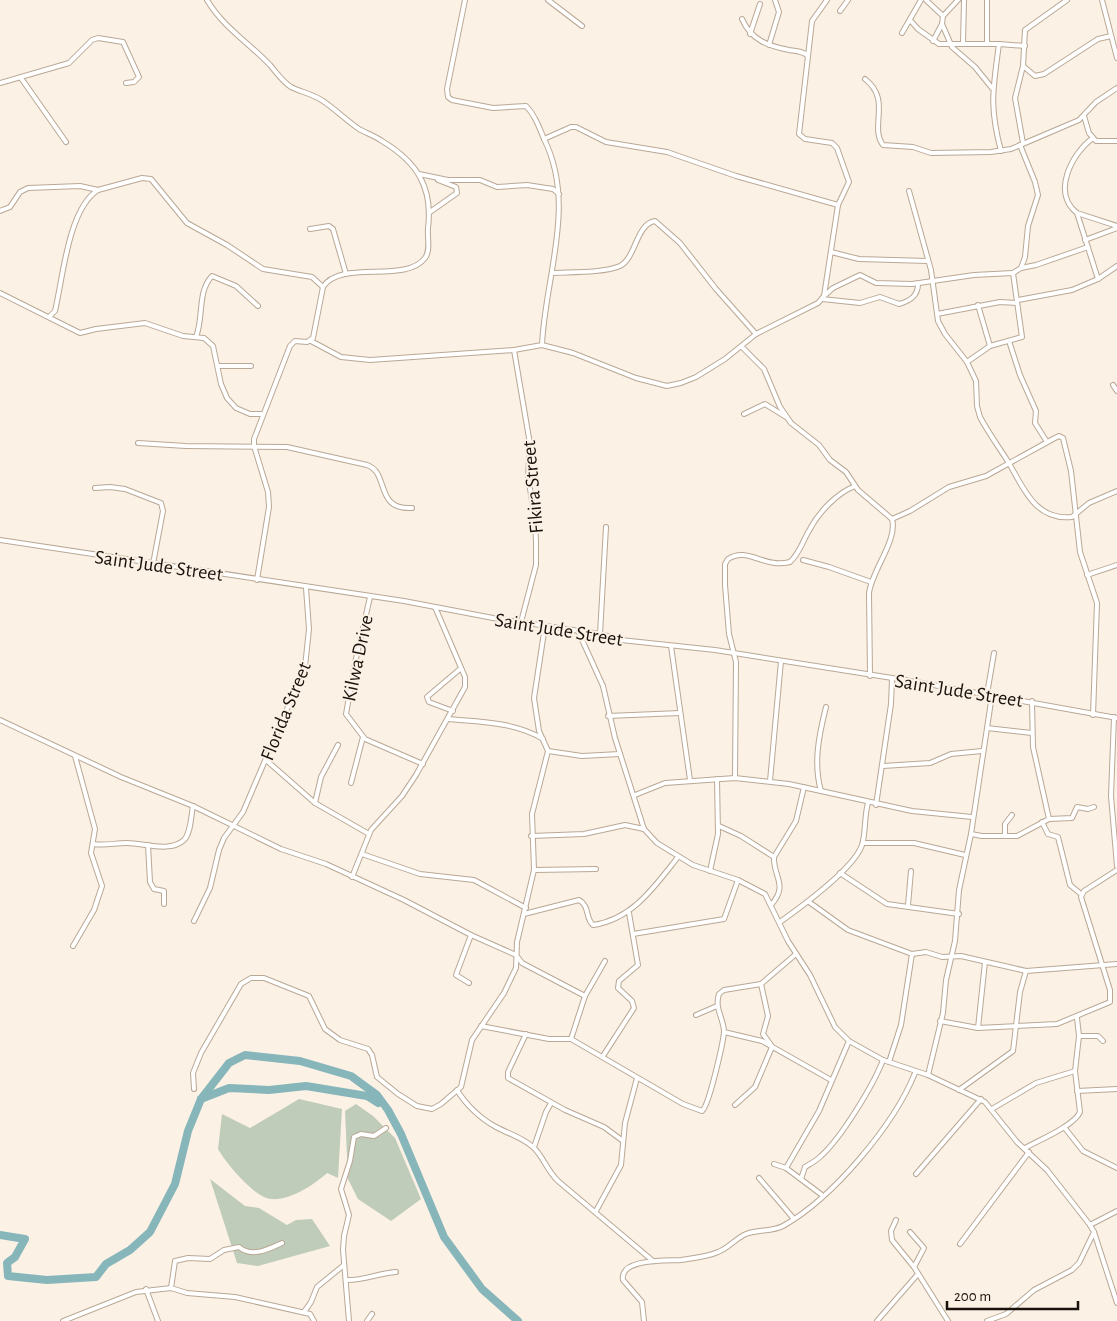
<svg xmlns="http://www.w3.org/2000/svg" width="1117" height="1321" viewBox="0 0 1117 1321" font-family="'Alegreya Sans',sans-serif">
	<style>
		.green { fill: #bfccb9 }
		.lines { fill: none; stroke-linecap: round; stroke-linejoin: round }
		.river { stroke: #86b5ba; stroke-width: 8 }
		.street-casing { stroke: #b9a895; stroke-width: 6 }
		.street { stroke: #fff; stroke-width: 4 }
		.labels { text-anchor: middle; stroke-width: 4; stroke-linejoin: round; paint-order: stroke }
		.street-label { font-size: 20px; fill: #1a130d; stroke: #fcf1e5 }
	</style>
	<rect width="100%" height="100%" fill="#fcf1e5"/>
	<g class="green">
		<path d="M299,1099L342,1109L338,1178L327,1173C314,1185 283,1206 264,1197C249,1190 226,1163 218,1149L222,1114L250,1128Z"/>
		<path d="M356,1104L373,1116L395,1138L421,1199L391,1221L358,1199L348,1179L345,1111Z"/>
		<path d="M210,1179L245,1206L259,1208L287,1225L296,1220L312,1219L330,1246L258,1266L237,1263Z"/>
	</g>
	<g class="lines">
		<g class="river">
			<path d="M201,1099L229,1088L269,1090L306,1086L367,1096L378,1103"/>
			<path d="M0,1235L25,1239L15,1257L7,1263L8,1276L47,1280L96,1277L106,1264L130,1250L150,1232L175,1184L188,1131L201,1099L229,1063L245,1055L300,1061L351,1076L377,1095L388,1110L401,1134L444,1237L482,1289L518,1321"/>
		</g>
		<g class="street-casing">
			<g id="street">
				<path d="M207,0C223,27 249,43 270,65C277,73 282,81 291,87C301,92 313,94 323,101C335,109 346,120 359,129C366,133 375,136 382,141C417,162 433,187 428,228C427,238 431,250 425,258C406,284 340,259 323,287L313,338L307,342L295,341L290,346L254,439V446L268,492L269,507L257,580"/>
				<path d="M465,0L447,89L448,97L452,100L493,108L526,106C535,115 539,127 544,139C577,205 545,276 542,345"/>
				<path d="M548,0L582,26"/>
				<path d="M926,0L943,16L942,24L933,41"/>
				<path d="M1102,0L1117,58"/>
				<path d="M840,11L848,0"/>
				<path d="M943,16L958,0"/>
				<path d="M910,20L918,29L939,44H999C993,89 989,106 1001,151"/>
				<path d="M942,24L952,47L975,67L992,88"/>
				<path d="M902,33L921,0"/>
				<path d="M750,34L760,4"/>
				<path d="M963,44L964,0"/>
				<path d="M987,44V0"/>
				<path d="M999,44L1025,46"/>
				<path d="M769,45L779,12L775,0"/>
				<path d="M808,56L812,21L827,0"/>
				<path d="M1023,66L1035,76L1044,74L1098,39L1111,36"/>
				<path d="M21,78L66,142"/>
				<path d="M865,79C892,100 869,126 883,145L913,147L931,153L991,152L1011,149L1079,120L1096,102L1117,88"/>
				<path d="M0,83L69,63L92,40L98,38L123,42L139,77L134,82L126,83"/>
				<path d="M1084,116L1089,133L1096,141H1117"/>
				<path d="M1093,138C1072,153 1051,193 1077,213L1117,226"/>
				<path d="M544,139L571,127H576L606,142L667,152L736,176L838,205"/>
				<path d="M1023,143L1015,98L1023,66L1025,30L1067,0"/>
				<path d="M1020,145L1035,182L1038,195L1028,226L1025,257L1021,268"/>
				<path d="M419,174L448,180H480L497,187L527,185L553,189L559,194"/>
				<path d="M909,191L931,270L938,321L945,334L967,362"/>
				<path d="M0,211L10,207L20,192L28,188L80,186L98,190L142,178L151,179L187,223L227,245L263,269L312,277L323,287"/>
				<path d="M430,212L457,193L456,187L438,180"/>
				<path d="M1077,213L1098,279"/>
				<path d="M310,229L329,226L333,229L346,274"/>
				<path d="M1085,240L1117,228"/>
				<path d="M831,252L859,259L928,261"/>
				<path d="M553,273C571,272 604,273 620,266C636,258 636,224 655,221L680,243L716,289L756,334"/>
				<path d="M1013,273L1021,268L1036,265L1088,247"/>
				<path d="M0,293L80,333L96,329L145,323L183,336L204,338L213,346L221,384L227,398L236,408L250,414H262"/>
				<path d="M824,296L833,288L860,275L876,283L912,284L974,275L1013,273L1022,337L990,346L967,362L976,381L977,406L980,417C988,432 998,446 1007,460C1023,486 1034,521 1072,517L1089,503L1117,491"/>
				<path d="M822,299L860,303L880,297L899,304C910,301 918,296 918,284"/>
				<path d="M1018,300L1072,290L1098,279L1117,266"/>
				<path d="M978,305L990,346"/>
				<path d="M937,314L1000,302L1017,303"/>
				<path d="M49,317L55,311C63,278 68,209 98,190"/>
				<path d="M196,337C204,316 197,292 212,276L236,286L258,306"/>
				<path d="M311,341L341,357L370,360L514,350L542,345L573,353L636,378L667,386L681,383L696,377L725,359L756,334L818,303L824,296L838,205L849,182L837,148L832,143L805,139L799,134L808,56C803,51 796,51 789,50C768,46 751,40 742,19"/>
				<path d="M1009,341L1020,375L1036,411L1035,423L1047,442"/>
				<path d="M742,347L764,369L780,407L791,423L819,445L830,460L846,472L858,490L892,519C898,540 872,570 869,593L870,676"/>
				<path d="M514,350L530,444L528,477L535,518L536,542V565L521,622"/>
				<path d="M218,366H251"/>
				<path d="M1113,385L1117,391"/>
				<path d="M744,414L765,404L786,417"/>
				<path d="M138,443L186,446L287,447L367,465C390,473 374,510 412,508"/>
				<path d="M95,488L110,487L125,489L161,503L163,511L153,564"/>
				<path d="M892,519L910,511L949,487L986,476L1053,439L1059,436L1063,438L1071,471L1080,552L1097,603L1093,715"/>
				<path d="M0,540L404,601L493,618L600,634L621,640L715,650L905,680L1117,718"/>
				<path d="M803,560L829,567L871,582"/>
				<path d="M1087,575L1117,565"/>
				<path d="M370,597L355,663L346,714L365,739L423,764"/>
				<path d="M578,631L603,686L615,738L644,829L657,843L693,865L738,880L765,894L788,941L810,975L835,1027L849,1041L883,1060L928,1075L985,1102L1017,1142L1047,1170L1090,1225L1094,1232L1079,1263L1072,1270L1034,1290L1006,1314L987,1321"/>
				<path d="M600,634L606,527"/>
				<path d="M671,646L690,780"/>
				<path d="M987,694L994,653"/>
				<path d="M1032,701L1033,747L1049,819"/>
				<path d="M453,711L429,702L427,697L460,669"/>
				<path d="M608,716L680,713"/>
				<path d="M1114,717L1111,796L1117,866"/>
				<path d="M448,719C480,722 515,722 543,739"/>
				<path d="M0,720L121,777L193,806L281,849L326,864L404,900L471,935L516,955L522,963L585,996"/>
				<path d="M987,728L1032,733"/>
				<path d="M548,751L582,756L620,754"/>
				<path d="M266,760L315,803L369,834"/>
				<path d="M883,766L930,763L951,754L982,751"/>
				<path d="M735,778L736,662L729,634L725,585V564L728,559C748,546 764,569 790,562C800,553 803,540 810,529C819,512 837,493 855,486"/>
				<path d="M770,781L781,661"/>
				<path d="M351,783L363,737"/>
				<path d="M821,791C813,763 819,735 826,707"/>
				<path d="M635,795L665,783L735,778L789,784L912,811L972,817"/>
				<path d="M315,803L321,777L338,745"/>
				<path d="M876,805L891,704L892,679"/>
				<path d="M1042,822L1048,834L1058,837L1070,885L1081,894"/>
				<path d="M719,826L741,836L774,857"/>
				<path d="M971,834L982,836H1017L1049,819L1072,818L1077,807L1088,809L1094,807"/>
				<path d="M1005,835V824L1012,815"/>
				<path d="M531,836L584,834L625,825L644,829"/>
				<path d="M863,843H914L965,855"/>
				<path d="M93,844C105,846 115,843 127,843C144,843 170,853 184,840C191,833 191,816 193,806"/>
				<path d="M148,845L150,882L154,889L164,891V904"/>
				<path d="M362,854L420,874L474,880L526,908"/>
				<path d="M534,870L596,869"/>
				<path d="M710,871L718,834L717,779"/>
				<path d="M840,873L887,904L959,914"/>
				<path d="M352,877L371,830L402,796L416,775L465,687V677L435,607"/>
				<path d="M809,902L848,930L912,954L926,952L942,957L961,956L1026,971L1117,964"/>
				<path d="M771,905C789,885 773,877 774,857L796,821L804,787"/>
				<path d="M908,905L911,871"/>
				<path d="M524,914L579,900C590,906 585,918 593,925C633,919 655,886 678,857"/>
				<path d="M194,921L210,888L219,850L224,838L243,812L305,667L309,629L306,588"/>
				<path d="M780,922C801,907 854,869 862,845C866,832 864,817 868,803"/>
				<path d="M633,934L724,919L738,880"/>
				<path d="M73,946L94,910L102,886L91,853L95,829L75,756"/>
				<path d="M469,983L456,975L471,935"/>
				<path d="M761,984L768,1016L763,1034L771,1045"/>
				<path d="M696,1015L717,1006"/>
				<path d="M940,1021L978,1028L1057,1024L1110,1002V990L1081,897L1084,891L1117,870"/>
				<path d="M481,1026L549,1039H571L683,1104L702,1111C709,1106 723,1043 724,1032C724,1019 714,1008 719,994L724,990L761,984L796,954"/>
				<path d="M978,1028L985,962"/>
				<path d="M724,1032L762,1041L831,1080"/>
				<path d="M526,1034L508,1072V1078L565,1110L604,1127L623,1141"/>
				<path d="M1079,1036H1098L1103,1041"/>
				<path d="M571,1039L585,996L605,961"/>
				<path d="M603,1056L634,1008L632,1001L618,988L619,981L638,965L629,913"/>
				<path d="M889,1062L901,1025L912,954"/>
				<path d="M928,1075L943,1013L946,980L955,941L959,890L971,834L992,695"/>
				<path d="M194,1089L193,1073L201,1053L241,984L251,978H264L309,996L325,1029L340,1040L368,1049L372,1055L377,1077L398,1094L417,1106L432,1109L441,1104L461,1087L472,1040L504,993L516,968L517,942L534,870L532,814L548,751L539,731L534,698L545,626"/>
				<path d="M457,1090C466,1105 481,1119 496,1127C509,1134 522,1137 533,1147C543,1156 546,1169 558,1181L653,1261"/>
				<path d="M959,1090L1013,1051L1020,992L1026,971"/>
				<path d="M1077,1091L1117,1089"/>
				<path d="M735,1105L755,1087L772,1047"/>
				<path d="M992,1109L1036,1083L1075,1071"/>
				<path d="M1064,1127L1083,1151L1117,1168"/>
				<path d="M534,1147L546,1112L551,1103"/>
				<path d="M1025,1148C1039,1140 1074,1126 1080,1112L1075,1071L1079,1036L1077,1018"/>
				<path d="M774,1164L786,1168L822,1195"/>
				<path d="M786,1168L819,1111L849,1041"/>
				<path d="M916,1174L981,1099"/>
				<path d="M759,1178L794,1219"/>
				<path d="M801,1179L805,1167C810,1164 816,1161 821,1156C841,1138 873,1086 883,1060"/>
				<path d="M596,1211L621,1165L625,1123L637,1078"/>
				<path d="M896,1220L891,1231L892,1240L914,1267L948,1321"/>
				<path d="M1090,1225L1117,1211"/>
				<path d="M910,1232L924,1248L914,1267"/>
				<path d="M1094,1232L1117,1303"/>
				<path d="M960,1244L1029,1152"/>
				<path d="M346,1280C362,1281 379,1273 396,1272"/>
				<path d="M171,1288L175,1261L188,1258L210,1259L224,1250L239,1247C252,1258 269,1249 282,1243"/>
				<path d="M146,1289L158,1321"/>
				<path d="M304,1312L311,1302L317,1287L344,1265"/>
				<path d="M63,1321L136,1292L171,1288L187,1293L235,1297L310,1314L314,1321"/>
				<path d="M349,1321L343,1250L344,1236L349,1215L341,1189L350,1161L354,1137L361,1134L374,1136L386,1128"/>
				<path d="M367,1321L372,1314"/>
				<path d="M644,1321L642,1302L623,1280C619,1258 668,1261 681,1260C693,1258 707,1257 718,1252C729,1248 736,1238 746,1234C758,1229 772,1232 783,1226C833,1198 894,1125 915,1073"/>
				<path d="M877,1321L918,1274"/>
			</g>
		</g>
		<use href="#street" class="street"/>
	</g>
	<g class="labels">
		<g class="street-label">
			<text transform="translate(532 487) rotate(-95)" y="7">Fikira Street</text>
			<text transform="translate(159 565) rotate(8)" y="7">Saint Jude Street</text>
			<text transform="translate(559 629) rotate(9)" y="7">Saint Jude Street</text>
			<text transform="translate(357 658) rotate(-78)" y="7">Kilwa Drive</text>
			<text transform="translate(959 690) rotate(9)" y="7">Saint Jude Street</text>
			<text transform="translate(285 711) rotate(-68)" y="7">Florida Street</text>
		</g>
	</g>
	<path d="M947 1301v8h131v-8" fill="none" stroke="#1a130d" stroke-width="2.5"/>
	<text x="954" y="1301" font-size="15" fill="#1a130d" stroke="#fcf1e5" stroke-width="4" paint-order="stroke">200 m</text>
</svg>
